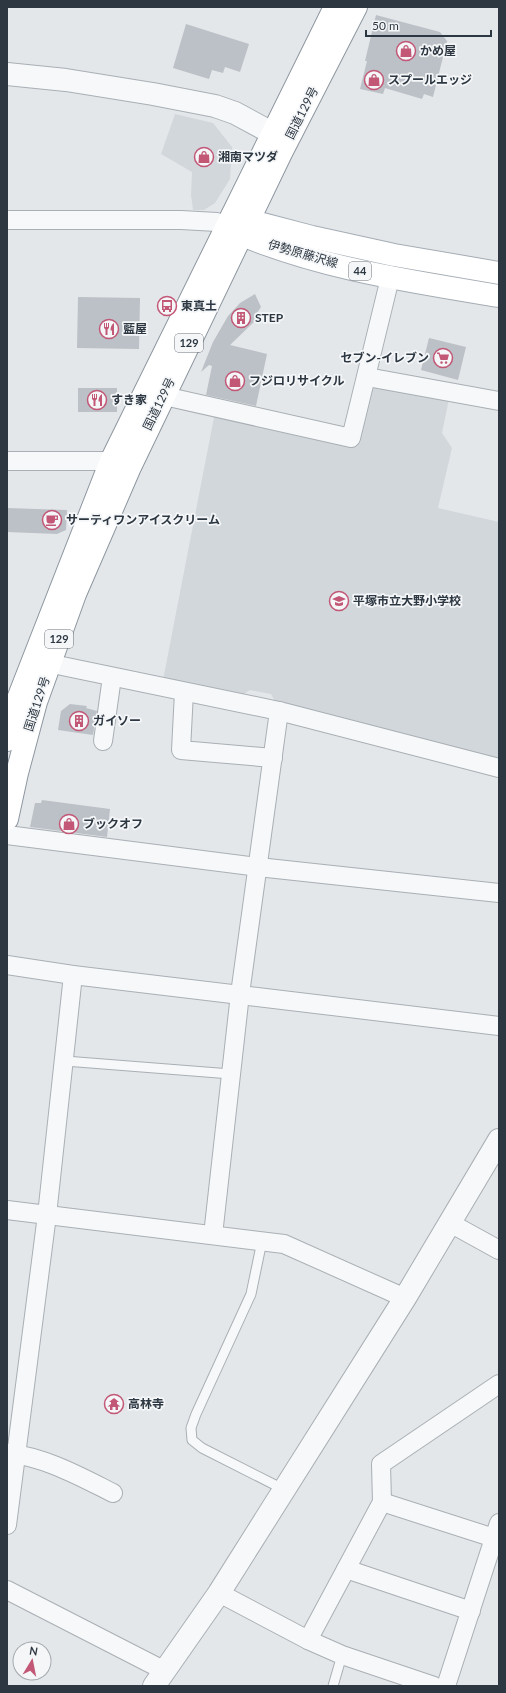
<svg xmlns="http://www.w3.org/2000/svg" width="506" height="1693" viewBox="0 0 506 1693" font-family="Lato,'Noto Sans JP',sans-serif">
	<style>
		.built { fill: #d2d7dc }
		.building { fill: #bcc1c7 }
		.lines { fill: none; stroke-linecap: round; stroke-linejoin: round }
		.service-casing { stroke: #a9afb4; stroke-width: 11 }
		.minor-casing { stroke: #a9afb4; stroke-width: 20 }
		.tertiary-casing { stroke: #a9afb4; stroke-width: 24 }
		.primary-casing { stroke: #a4adb5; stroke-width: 24 }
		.trunk-casing { stroke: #8d97a0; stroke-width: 24 }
		.service { stroke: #f6f8f9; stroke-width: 9 }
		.minor { stroke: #f6f8f9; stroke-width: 18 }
		.tertiary { stroke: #f6f8f9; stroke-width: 22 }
		.primary { stroke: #fff; stroke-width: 22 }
		.trunk { stroke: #fff; stroke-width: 22 }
		.labels { text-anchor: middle; stroke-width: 3.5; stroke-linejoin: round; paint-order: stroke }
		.shield { fill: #f4f6f8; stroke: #697078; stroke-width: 1 }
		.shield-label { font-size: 11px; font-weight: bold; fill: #2d3741 }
		.poi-label { font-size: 12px; font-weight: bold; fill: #2d3741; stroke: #f4f6f8; text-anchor: start }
		.street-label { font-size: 12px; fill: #2d3741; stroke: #f4f6f8 }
	</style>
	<rect width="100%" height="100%" fill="#e4e7ea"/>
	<g class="built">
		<path d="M175,114L213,123L232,147L230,179L215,203L204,210H193L191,195L192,172L161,154Z"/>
		<path d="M367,386L449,399L442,433L452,448L438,508L499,522V759L276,703L271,694L250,690L241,696L163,680L215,412L353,444Z"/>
	</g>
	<g class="building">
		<path d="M376,15L440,32L447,41L433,97L424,94L422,99L385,88L383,94L360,89L367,61H365Z"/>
		<path d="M186,24L249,44L240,72L225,67L223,73L212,70L209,79L173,68Z"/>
		<path d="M255,294L261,307L255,316L256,320L230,345L267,354L256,406L206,395L212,366L209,365L201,372L213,342L228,316L240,303Z"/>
		<path d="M78,297L140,298L139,349L77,348Z"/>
		<path d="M429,338L466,347L458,380L421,370Z"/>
		<rect x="78" y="388" width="39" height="24"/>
		<path d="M7,508L67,510L66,530L57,534L7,532Z"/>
		<path d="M70,704L87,706L86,708L97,711L93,735L58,730L61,711Z"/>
		<path d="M42,800L110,809L107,837L30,827L35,803H41Z"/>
	</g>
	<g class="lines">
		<g class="service-casing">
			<g id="service">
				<path d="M65,1061L231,1074"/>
				<path d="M262,1241L251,1294L196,1414L191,1428L192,1440L202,1448L283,1489"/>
				<path d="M333,1686L342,1655"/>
			</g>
		</g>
		<g class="minor-casing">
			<g id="minor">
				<path d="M7,220H181L217,222"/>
				<path d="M367,377L499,401"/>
				<path d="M151,393L351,438L390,278"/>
				<path d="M7,461H111"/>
				<path d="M38,661L279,711L499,768"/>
				<path d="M184,692L181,750L273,758"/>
				<path d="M103,741L112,677"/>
				<path d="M7,835L258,867L499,893"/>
				<path d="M7,965L73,975L499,1026"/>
				<path d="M7,1210L284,1244L405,1298"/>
				<path d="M450,1223L499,1250"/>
				<path d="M213,1235L240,994L279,711"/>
				<path d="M7,1453C45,1457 79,1476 113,1493"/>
				<path d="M382,1502L494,1538"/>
				<path d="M7,1525L47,1215L73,975"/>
				<path d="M346,1569L471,1611"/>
				<path d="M7,1590L165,1671"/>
				<path d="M219,1593L308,1640L342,1655L434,1686"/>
				<path d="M308,1640L382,1502L381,1464L499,1384"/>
				<path d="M446,1686L499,1523"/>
			</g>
		</g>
		<g class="tertiary-casing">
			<g id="tertiary">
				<path d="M7,74L66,80L153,94L215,106L235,113L272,133H291"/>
				<path d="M154,1686L219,1593L405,1298L499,1140"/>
			</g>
		</g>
		<g class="primary-casing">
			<g id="primary">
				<path d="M232,216L312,237L394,255L499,273"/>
				<path d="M226,228C312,267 407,281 499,296"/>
			</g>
		</g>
		<g class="trunk-casing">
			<g id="trunk">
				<path d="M7,740L16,704L111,461L335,7"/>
				<path d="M7,819L17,773L36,702L75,594L130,467L281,153L356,7"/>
			</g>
		</g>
		<use href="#service" class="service"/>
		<use href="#minor" class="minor"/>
		<use href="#tertiary" class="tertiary"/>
		<use href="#primary" class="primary"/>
		<use href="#trunk" class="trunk"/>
	</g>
	<defs>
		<g id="shop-ring" transform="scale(1)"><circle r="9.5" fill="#f4f6f8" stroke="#c25776" stroke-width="1.5"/><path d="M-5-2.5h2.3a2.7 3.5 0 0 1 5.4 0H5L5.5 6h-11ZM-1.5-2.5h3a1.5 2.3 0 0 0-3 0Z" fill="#c25776"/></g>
		<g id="bus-ring" transform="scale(1)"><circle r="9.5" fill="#f4f6f8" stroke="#c25776" stroke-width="1.5"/><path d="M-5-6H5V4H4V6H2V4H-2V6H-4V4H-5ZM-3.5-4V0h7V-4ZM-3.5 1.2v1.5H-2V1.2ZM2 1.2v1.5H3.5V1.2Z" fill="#c25776"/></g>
		<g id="building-ring" transform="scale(1)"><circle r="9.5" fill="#f4f6f8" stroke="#c25776" stroke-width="1.5"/><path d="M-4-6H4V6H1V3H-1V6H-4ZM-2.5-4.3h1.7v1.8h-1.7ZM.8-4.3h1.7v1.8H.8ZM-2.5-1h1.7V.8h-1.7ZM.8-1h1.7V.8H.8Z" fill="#c25776"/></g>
		<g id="restaurant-ring" transform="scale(1)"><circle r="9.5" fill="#f4f6f8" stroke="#c25776" stroke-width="1.5"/><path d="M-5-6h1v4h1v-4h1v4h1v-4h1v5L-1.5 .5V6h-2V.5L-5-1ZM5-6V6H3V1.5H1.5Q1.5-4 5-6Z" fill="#c25776"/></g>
		<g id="supermarket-ring" transform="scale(1)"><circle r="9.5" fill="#f4f6f8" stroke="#c25776" stroke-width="1.5"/><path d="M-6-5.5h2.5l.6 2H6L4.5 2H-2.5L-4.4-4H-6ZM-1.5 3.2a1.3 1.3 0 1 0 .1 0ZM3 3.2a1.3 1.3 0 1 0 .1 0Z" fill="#c25776"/></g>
		<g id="cafe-ring" transform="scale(1)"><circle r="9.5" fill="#f4f6f8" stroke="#c25776" stroke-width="1.5"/><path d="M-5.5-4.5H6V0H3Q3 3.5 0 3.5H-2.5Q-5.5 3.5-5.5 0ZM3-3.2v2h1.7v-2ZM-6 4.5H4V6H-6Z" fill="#c25776"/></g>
		<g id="school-ring" transform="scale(1)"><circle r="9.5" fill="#f4f6f8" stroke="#c25776" stroke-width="1.5"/><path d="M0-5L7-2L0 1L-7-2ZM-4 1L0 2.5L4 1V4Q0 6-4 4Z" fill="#c25776"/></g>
		<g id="temple-ring" transform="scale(1)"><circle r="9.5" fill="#f4f6f8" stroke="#c25776" stroke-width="1.5"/><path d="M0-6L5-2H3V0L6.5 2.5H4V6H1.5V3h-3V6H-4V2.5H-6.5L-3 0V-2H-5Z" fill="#c25776"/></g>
	</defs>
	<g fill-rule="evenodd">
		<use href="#shop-ring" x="406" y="51"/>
		<use href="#shop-ring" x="374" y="80"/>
		<use href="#shop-ring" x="204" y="157"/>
		<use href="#bus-ring" x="167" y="306"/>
		<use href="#building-ring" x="241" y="318"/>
		<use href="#restaurant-ring" x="109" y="329"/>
		<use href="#supermarket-ring" x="443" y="358"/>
		<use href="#shop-ring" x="235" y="381"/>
		<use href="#restaurant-ring" x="97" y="400"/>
		<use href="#cafe-ring" x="52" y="520"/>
		<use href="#school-ring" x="339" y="601"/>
		<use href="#building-ring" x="79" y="721"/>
		<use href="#shop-ring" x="69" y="824"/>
		<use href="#temple-ring" x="114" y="1404"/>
	</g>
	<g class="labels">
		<g class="shield">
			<rect x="349" y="262" width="22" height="18" rx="3"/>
			<rect x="175" y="334" width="28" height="18" rx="3"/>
			<rect x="45" y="630" width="28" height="18" rx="3"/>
		</g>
		<g class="shield-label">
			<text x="360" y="275">44</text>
			<text x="189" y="347">129</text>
			<text x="59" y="643">129</text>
		</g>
		<g class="poi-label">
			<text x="420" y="55">かめ屋</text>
			<text x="388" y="84">スプールエッジ</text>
			<text x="218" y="161">湘南マツダ</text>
			<text x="181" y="310">東真土</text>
			<text x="255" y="322">STEP</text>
			<text x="123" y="333">藍屋</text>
			<text x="429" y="362" text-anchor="end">セブン-イレブン</text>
			<text x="249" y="385">フジロリサイクル</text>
			<text x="111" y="404">すき家</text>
			<text x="66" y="524">サーティワンアイスクリーム</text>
			<text x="353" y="605">平塚市立大野小学校</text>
			<text x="93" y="725">ガイソー</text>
			<text x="83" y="828">ブックオフ</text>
			<text x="128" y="1408">高林寺</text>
		</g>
		<g class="street-label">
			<text transform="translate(302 113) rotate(-63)" y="4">国道129号</text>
			<text transform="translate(303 254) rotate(16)" y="4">伊勢原藤沢線</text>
			<text transform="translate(159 404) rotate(-64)" y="4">国道129号</text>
			<text transform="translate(37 704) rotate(-72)" y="4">国道129号</text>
		</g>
	</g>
	<rect width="506" height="1693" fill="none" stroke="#2d3741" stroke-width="16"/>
	<g transform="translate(32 1661) rotate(10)"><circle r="19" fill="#f4f6f8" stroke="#a4aaaf"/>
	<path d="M0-3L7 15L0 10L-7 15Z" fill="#c25776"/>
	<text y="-6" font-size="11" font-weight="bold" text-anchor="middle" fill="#2d3741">N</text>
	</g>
	<path d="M366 30v6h125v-6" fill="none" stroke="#2d3741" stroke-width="2"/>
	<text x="372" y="30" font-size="12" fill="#2d3741" stroke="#f4f6f8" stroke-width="3" paint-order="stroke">50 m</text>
</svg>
